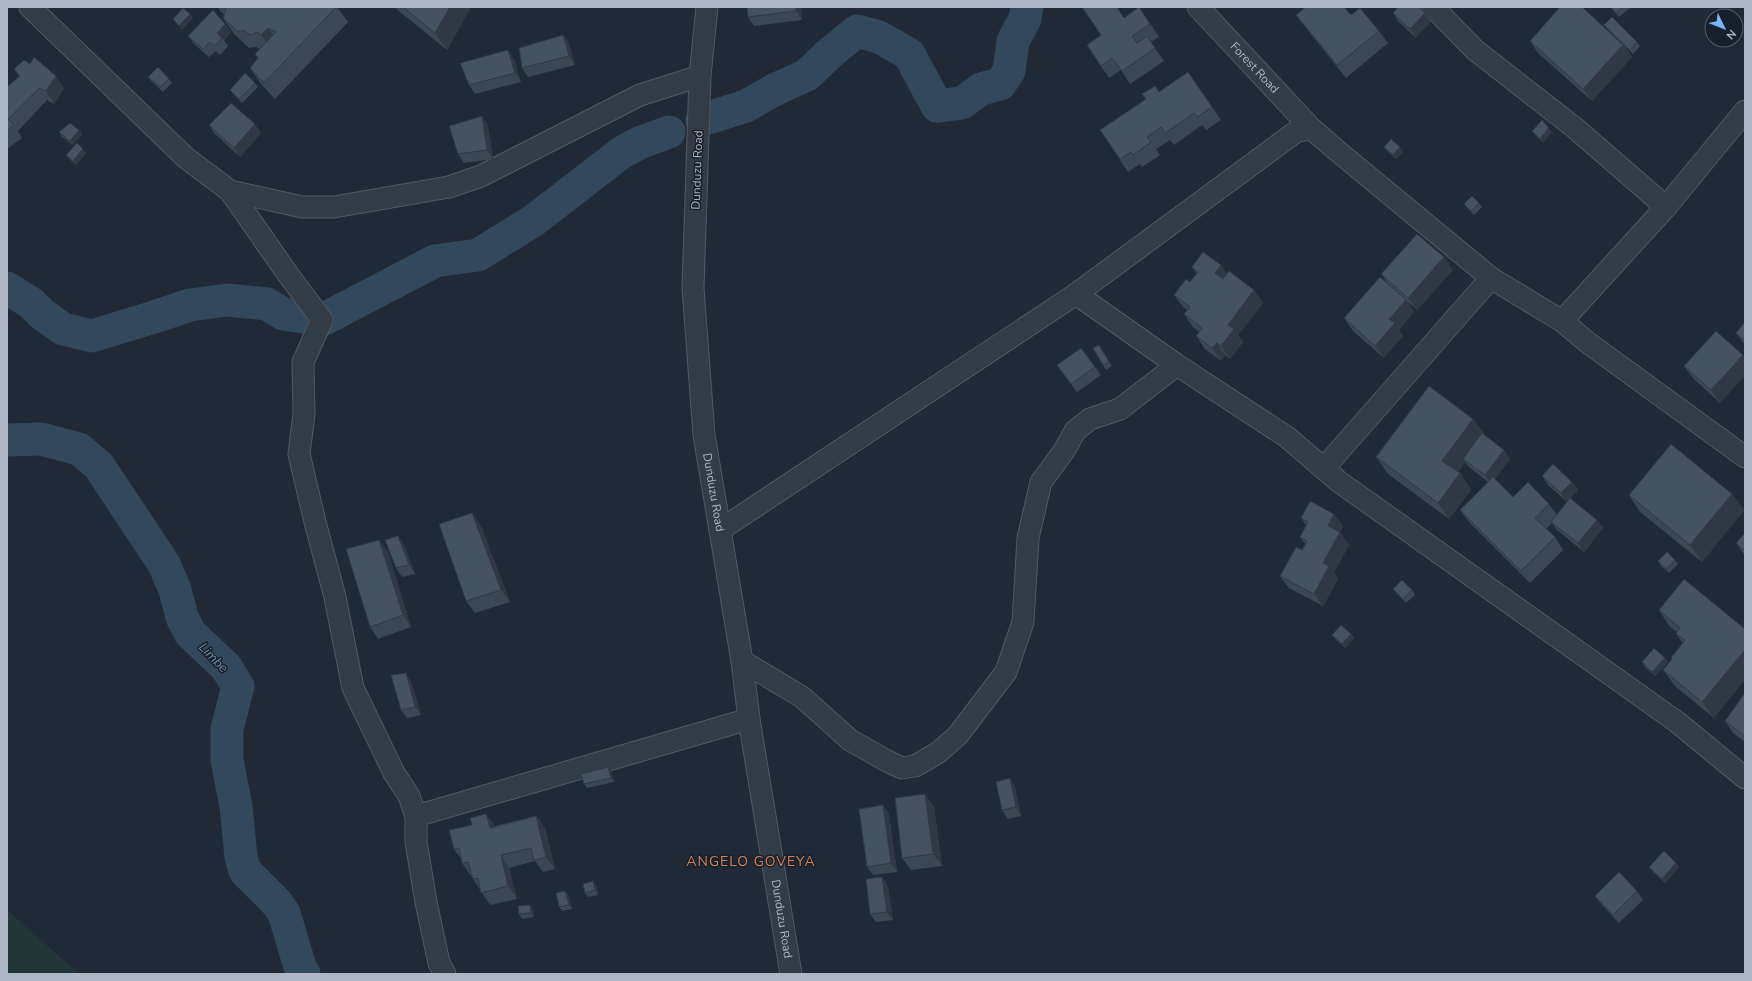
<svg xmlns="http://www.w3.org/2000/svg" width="1752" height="981" viewBox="0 0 1752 981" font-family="'Nunito Sans',sans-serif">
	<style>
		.green { fill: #213637 }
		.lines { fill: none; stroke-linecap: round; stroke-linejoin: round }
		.river { stroke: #32485d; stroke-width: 33 }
		.street-casing { stroke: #505a64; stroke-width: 23 }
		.street { stroke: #323c46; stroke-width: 21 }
		.wall { fill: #3b4753 }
		.shaded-wall { fill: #303943 }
		.building { fill: #455260; stroke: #303943 }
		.labels { text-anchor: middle; stroke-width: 3; stroke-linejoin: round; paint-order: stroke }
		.street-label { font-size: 12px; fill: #acb7c3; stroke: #18212b }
		.water-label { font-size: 13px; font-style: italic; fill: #6c8aa8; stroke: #18212b }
		.quarter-label { font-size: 14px; letter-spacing: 1px; fill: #d38358; stroke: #18212b }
	</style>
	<rect width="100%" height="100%" fill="#1f2a36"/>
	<path class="green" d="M7,910L79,974H7Z"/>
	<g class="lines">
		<g class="river">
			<path d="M702,120L746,106L774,90L807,75L830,53L857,31L879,37L909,54L937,106L962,103L981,89L1000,84L1009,71L1013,41L1025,19L1027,7"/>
			<path d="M7,288L31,303L42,314L63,329L92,336L154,317L190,305L227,300L267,304L283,314L322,320L435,261L478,255L533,221L621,153L639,143L669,132"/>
			<path d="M7,440L41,439L79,449L99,466L164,564L175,590L182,617L190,633L226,667L238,686L227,729V760L236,806L241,857L245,871L276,902L284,913L300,967L304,974"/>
		</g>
		<g class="street-casing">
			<g id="street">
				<path d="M30,7L186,158L230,191L302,207H334L449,187L481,176L640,95L700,76"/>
				<path id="s1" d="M707,7L700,76L693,288L704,435L742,661L749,719L791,974"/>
				<path id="s2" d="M1198,7L1312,129L1335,149L1491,278L1562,321L1587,342L1745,457"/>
				<path d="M1433,7L1475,50L1575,128L1666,207"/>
				<path d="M230,191L287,273L322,320L303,362L304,414L299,454L315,522L335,597L353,688L394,773L409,796L416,816V842L426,902L439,963L445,974"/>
				<path d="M1076,294L1177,365L1287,437L1338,481L1677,722L1745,778"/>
				<path d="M1562,321L1666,207L1745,111"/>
				<path d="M1324,468L1491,278"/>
				<path d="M720,530L1076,294L1297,131L1312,129"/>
				<path d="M742,661L802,697L850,740L887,761L902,768L915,766L939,752L958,735L1006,672L1023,622L1028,538L1041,482L1064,451L1075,431L1090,419L1120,409L1177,365"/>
				<path d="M416,816L749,719"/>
			</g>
		</g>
		<use href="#street" class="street"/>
	</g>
	<g class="wall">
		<path d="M218,7H337L348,22L275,99L261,84L250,68L258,58L260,49L256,47L249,48L234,34L223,18L224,14L221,12Z"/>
		<path d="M394,7H471L447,50Z"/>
		<path d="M801,7L802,20L754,26L748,17Z"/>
		<path d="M1139,7L1159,37L1151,42L1164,61L1130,84L1121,70L1109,78L1087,45L1101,35L1124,18Z"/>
		<path d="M1610,7H1631L1619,17Z"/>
		<path d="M1393,13H1425L1431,21L1416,38L1399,22Z"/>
		<path d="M1296,15H1351L1379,31L1388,43L1346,78L1305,27Z"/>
		<path d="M225,24L231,32L224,40L228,46L220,55L216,51L209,57L194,44L188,36Z"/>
		<path d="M1604,25L1637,42L1640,46L1633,54L1624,45L1632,57L1592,101L1538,53L1530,41L1620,42L1607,29Z"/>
		<path d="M563,35L569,43L575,65L528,77L522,68Z"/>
		<path d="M514,59L521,82L475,94L469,85Z"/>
		<path d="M14,69L64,88L54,104L47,100L18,131L22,138L7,149V87L19,76Z"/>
		<path d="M1188,72L1221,120L1206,130L1202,125L1174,145L1170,140L1156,149L1160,155L1142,167L1140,164L1128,172L1100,130L1159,92Z"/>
		<path d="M148,77L169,79L172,83L163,92L151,81Z"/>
		<path d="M255,83L258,87L242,103L233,94L230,90Z"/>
		<path d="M209,125L261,133L240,157L215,134Z"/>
		<path d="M488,125L493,159L464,163L458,154Z"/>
		<path d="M79,130L82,134L73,145L62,137L59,132Z"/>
		<path d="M1532,131L1552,132L1543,143L1535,135Z"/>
		<path d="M1384,147L1403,152L1396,159L1387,151Z"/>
		<path d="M86,153L76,165L69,159L66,155Z"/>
		<path d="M1479,203L1482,207L1474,215L1467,208L1464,204Z"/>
		<path d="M1444,257L1453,270L1417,310L1407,301L1414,312L1399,330L1403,336L1384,358L1353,331L1344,318L1389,285L1381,274Z"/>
		<path d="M1192,267L1227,274L1254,290L1263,303L1238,335L1243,342L1230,359L1225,355L1221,361L1205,349L1196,336L1199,332L1193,327L1184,314L1187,310L1183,307L1174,295L1190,282L1197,274Z"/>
		<path d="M1745,322V344L1742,341L1736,333Z"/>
		<path d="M1099,345L1112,366L1106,370L1103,365Z"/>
		<path d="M1081,348L1101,375L1077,392L1057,365Z"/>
		<path d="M1745,358V375L1720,403L1693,378L1684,366Z"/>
		<path d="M1473,419L1485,435L1510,459L1495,479L1513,497L1549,504L1557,515L1567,502L1548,485L1542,476L1572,482L1578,490L1570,498L1597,520L1603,528L1584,552L1557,530L1552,523L1546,529L1555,537L1563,550L1530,583L1469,522L1460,510L1488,482L1469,467L1465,462L1458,472L1460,473L1471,490L1449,519L1388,474L1376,457Z"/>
		<path d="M1732,494L1744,510L1702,562L1640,512L1629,495Z"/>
		<path d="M472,513L481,526L510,602L475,613L466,601Z"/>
		<path d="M1334,514L1343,526L1340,532L1349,545L1334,573L1338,579L1323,606L1289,588L1280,576L1302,550L1305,544L1300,537L1306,525L1301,518Z"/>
		<path d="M1745,533V556L1736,543Z"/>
		<path d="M379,540L388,552L411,627L378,639L370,627Z"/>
		<path d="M404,545L415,574L402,577L396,568Z"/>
		<path d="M1675,560L1678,564L1669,573L1661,566L1658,561Z"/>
		<path d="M1684,579L1714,718L1675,686L1663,670L1672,659L1671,658L1683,643L1676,634L1677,632L1670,627L1659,610Z"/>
		<path d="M1393,589L1412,590L1415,595L1406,603L1396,593Z"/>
		<path d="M1351,634L1354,638L1345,648L1335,639L1332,635Z"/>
		<path d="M1642,662H1668L1655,676L1645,667Z"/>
		<path d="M406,673L411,682L421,715L407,718L401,710Z"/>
		<path d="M1745,693V742L1733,733L1725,721Z"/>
		<path d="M608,767L611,771L614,782L587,788L584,784Z"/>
		<path d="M1015,787L1021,816L1008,819L1002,810Z"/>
		<path d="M925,794L934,807L942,866L911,870L902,858Z"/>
		<path d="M883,805L889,814L897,872L873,875L867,867Z"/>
		<path d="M536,816L545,828L555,869L543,872L535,861L509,868L517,899L490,905L473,879L472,876H471L462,863V860L454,849L495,826Z"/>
		<path d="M1649,867H1679L1665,883L1652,871Z"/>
		<path d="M593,881L596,886L598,895L588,897L585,893Z"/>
		<path d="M888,886L893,920L876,922L870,914Z"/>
		<path d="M565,891L568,895L572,909L562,911L559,907Z"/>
		<path d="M1637,891L1643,900L1619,923L1601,904L1595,896Z"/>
		<path d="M530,905L533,909L534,917L522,919L519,914Z"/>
	</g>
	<g class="shaded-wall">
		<path d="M450,7H471L447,50L435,33Z"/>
		<path d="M796,7H801L802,20L796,11Z"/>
		<path d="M1425,13L1431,21L1416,38L1410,29Z"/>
		<path d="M190,14L193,18L182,30L179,26Z"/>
		<path d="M225,24L231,32L224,40L217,33Z"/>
		<path d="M268,28L279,44L273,51L261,35Z"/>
		<path d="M563,35L569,43L575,65L569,56Z"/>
		<path d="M1623,45L1632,57L1592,101L1583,89Z"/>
		<path d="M508,50L514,59L521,82L515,73Z"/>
		<path d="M56,76L64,88L54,104L46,91Z"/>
		<path d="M482,116L488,125L493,159L487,150Z"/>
		<path d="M255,124L261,133L240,157L234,148Z"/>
		<path d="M1549,128L1552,132L1543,143L1540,139Z"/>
		<path d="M79,130L82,134L73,145L70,141Z"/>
		<path d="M1400,147L1403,152L1396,159L1393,155Z"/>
		<path d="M83,149L86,153L76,165L73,161Z"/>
		<path d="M1444,257L1453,270L1417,310L1408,298Z"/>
		<path d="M1221,265L1230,278L1224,285L1215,273Z"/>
		<path d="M1254,290L1263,303L1238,335L1243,342L1230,359L1221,346L1228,325Z"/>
		<path d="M1406,300L1414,312L1399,330L1403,336L1384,358L1375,346L1389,319Z"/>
		<path d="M1217,343L1225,355L1221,361L1212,348Z"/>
		<path d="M1743,355L1745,358V375L1720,403L1711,390Z"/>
		<path d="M1473,419L1485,436L1463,459L1465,462L1454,477L1442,461Z"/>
		<path d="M1504,450L1510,459L1491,484L1485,475Z"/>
		<path d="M1460,473L1471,490L1449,519L1438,503Z"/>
		<path d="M1572,482L1578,490L1567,502L1561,493Z"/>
		<path d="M1732,494L1744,510L1702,562L1690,545Z"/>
		<path d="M472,513L481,526L510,602L501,590Z"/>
		<path d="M1334,514L1343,526L1337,538L1328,526Z"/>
		<path d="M1597,520L1603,528L1584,552L1578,543Z"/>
		<path d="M1340,532L1349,545L1334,573L1338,579L1323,606L1314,594L1323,563Z"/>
		<path d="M398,536L404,545L415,574L409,565Z"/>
		<path d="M379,540L388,552L411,627L403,615Z"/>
		<path d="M1351,634L1354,638L1345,648L1342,644Z"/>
		<path d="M1745,650V680L1714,718L1702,702Z"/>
		<path d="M1665,658L1668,662L1655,676L1652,672Z"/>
		<path d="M406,673L411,682L421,715L415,707Z"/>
		<path d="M608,767L611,771L614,782L611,778Z"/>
		<path d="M1010,778L1015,787L1021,816L1016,807Z"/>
		<path d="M925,794L934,807L942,866L933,854Z"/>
		<path d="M883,805L889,814L897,872L891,863Z"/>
		<path d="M486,814L495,826L490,828Z"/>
		<path d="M536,816L545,828L555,869L546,857Z"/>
		<path d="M501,855L509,868L517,899L508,886Z"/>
		<path d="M1676,863L1679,867L1665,883L1662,879Z"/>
		<path d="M882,877L888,886L893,920L887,912Z"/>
		<path d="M593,881L596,886L598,895L595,890Z"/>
		<path d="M565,891L568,895L572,909L569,905Z"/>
		<path d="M530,905L533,909L534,917L531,913Z"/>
	</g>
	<g class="building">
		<path d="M224,7H336L264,83L250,68L258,58L255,54L276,32L268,28L261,35L257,32L251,35L244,31H237L223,18L226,9Z"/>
		<path d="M403,7H450L435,33Z"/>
		<path d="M747,7H796V11L748,17Z"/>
		<path d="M1082,7H1117L1124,18L1139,7L1150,24L1132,36L1137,43L1147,36L1155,48L1122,71L1112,58L1101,66L1087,45L1101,35Z"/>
		<path d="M1306,7H1344L1351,15L1360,8L1379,31L1337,65L1296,15Z"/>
		<path d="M1398,7H1419L1425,13L1410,29L1393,13Z"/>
		<path d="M1560,7H1582L1623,45L1583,89L1530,41Z"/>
		<path d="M1611,7H1623L1616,13Z"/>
		<path d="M183,8L190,14L179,26L173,19Z"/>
		<path d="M213,10L225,24L217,33L222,38L214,46L210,42L203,49L188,36Z"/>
		<path d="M1612,17L1637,42L1630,50L1604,25Z"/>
		<path d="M563,35L569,56L522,68L519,48Z"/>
		<path d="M508,50L515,73L469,85L460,63Z"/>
		<path d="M34,57L56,76L46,91L39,88L8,119L14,125L7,130V87L20,76L14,69L24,60L30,64Z"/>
		<path d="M158,67L169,79L160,87L148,77Z"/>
		<path d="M1188,72L1212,107L1197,117L1194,113L1165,133L1161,127L1147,137L1151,142L1133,155L1131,152L1120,159L1100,130L1146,99L1142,94L1155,86L1159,92Z"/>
		<path d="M245,73L255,83L239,99L230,90Z"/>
		<path d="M231,103L255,124L234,148L209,125Z"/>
		<path d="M482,116L487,150L458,154L449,126Z"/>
		<path d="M1542,120L1549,128L1540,139L1532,131Z"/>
		<path d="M70,123L79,130L70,141L59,132Z"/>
		<path d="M1391,139L1400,147L1393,155L1384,147Z"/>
		<path d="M77,143L83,149L73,161L66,155Z"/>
		<path d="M1472,196L1479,203L1471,211L1464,204Z"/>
		<path d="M1417,234L1444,257L1408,298L1381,274Z"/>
		<path d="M1203,252L1221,265L1215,273L1223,279L1229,271L1254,290L1228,325L1234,329L1221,346L1217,343L1212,348L1196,336L1202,328L1184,314L1190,307L1174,295L1186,279L1190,282L1198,272L1192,267Z"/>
		<path d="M1380,277L1406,300L1389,319L1395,323L1375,346L1344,318Z"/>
		<path d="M1745,322V341L1736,333Z"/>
		<path d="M1716,331L1743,355L1711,390L1684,366Z"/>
		<path d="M1099,345L1109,362L1103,365L1093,348Z"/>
		<path d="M1081,348L1095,367L1071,384L1057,365Z"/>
		<path d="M1429,386L1473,419L1442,461L1460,473L1438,503L1376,457Z"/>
		<path d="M1482,433L1504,450L1485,475L1463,459Z"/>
		<path d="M1671,444L1732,494L1690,545L1629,495Z"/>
		<path d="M1553,464L1572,482L1561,493L1542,476Z"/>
		<path d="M1493,477L1513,497L1528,482L1549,504L1535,518L1555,537L1521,571L1460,510Z"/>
		<path d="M1570,498L1597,520L1578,543L1551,522Z"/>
		<path d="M1310,501L1334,514L1328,526L1340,532L1323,563L1329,566L1314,594L1280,576L1296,547L1302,550L1307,541L1300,537L1308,522L1301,518Z"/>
		<path d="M472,513L501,590L466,601L439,524Z"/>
		<path d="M1745,533V551L1736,543Z"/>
		<path d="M398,536L409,565L396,568L385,540Z"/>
		<path d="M379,540L403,615L370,627L346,549Z"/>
		<path d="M1667,552L1675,560L1666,569L1658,561Z"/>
		<path d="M1684,579L1745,629V650L1702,702L1663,670L1672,659L1671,658L1685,640L1676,634L1680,628L1659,610Z"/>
		<path d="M1402,580L1412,590L1403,599L1393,589Z"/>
		<path d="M1341,625L1351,634L1342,644L1332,635Z"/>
		<path d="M1654,648L1665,658L1652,672L1642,662Z"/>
		<path d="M406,673L415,707L401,710L391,675Z"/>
		<path d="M1745,693V736L1725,721Z"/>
		<path d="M608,767L611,778L584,784L581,774Z"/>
		<path d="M1010,778L1016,807L1002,810L996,782Z"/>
		<path d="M925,794L933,854L902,858L895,798Z"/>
		<path d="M883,805L891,863L867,867L859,809Z"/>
		<path d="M486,814L490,828L536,816L546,857L534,860L531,848L501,855L508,886L481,893L478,878L473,879L468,862L462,863L459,848L454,849L449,830L472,825L470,818Z"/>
		<path d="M1664,851L1676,863L1662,879L1649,867Z"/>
		<path d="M1619,872L1637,891L1613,915L1595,896Z"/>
		<path d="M882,877L887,912L870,914L866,879Z"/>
		<path d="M593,881L595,890L585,893L583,884Z"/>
		<path d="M565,891L569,905L559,907L556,893Z"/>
		<path d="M530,905L531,913L519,914L518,906Z"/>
	</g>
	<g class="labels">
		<g class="street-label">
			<text dy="4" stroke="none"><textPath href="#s2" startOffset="83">Forest Road</textPath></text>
			<text transform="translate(697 170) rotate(-88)" y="4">Dunduzu Road</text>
			<text dy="4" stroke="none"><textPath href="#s1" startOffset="487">Dunduzu Road</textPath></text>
			<text dy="4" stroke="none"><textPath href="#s1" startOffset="919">Dunduzu Road</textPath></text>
		</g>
		<g class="water-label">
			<text transform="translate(214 657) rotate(46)" y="5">Limbe</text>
		</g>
		<g class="quarter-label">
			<text x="751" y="866">ANGELO GOVEYA</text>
		</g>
	</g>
	<rect width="1752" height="981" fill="none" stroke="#acb7c3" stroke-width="16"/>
	<g transform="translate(1724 28) rotate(133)"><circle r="19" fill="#18212b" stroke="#535d68"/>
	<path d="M0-3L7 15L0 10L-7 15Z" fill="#7db6f8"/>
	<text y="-6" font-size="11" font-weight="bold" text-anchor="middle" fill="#acb7c3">N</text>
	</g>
</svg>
